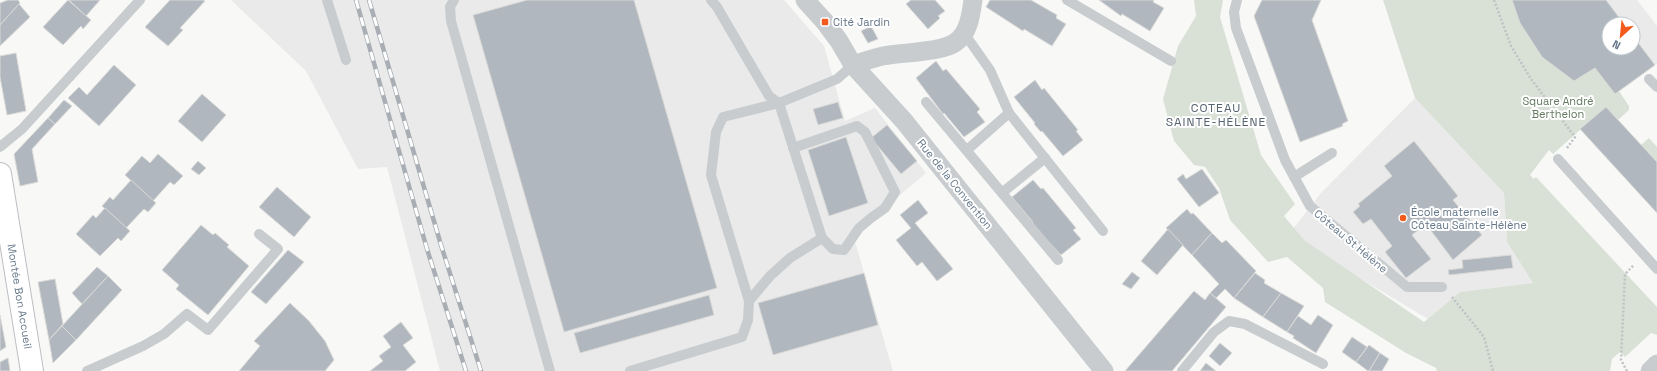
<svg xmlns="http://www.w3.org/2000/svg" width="1657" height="371" viewBox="0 0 1657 371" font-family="'Space Grotesk',sans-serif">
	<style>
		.built { fill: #e9eae9; fill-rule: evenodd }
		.green { fill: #d9e1d6 }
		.building { fill: #b0b7be; stroke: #dadad8 }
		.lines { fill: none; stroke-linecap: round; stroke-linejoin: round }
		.primary-casing { stroke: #bbbfc3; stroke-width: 24 }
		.path { stroke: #bfc2c4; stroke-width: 2.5; stroke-dasharray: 2 2; stroke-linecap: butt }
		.service { stroke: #c8cccf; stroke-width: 10 }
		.minor { stroke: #c8cccf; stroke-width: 19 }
		.primary { stroke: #fff; stroke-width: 22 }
		.rail-casing { stroke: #a8aeb4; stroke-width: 4.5 }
		.rail { stroke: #fff; stroke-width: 3; stroke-dasharray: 9; stroke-linecap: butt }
		.poi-dot { fill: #f25b1c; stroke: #fff; stroke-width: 1.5 }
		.labels { text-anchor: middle; stroke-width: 4; stroke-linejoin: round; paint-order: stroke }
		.poi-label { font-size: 11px; fill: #657789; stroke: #fff; text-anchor: start }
		.park-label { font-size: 11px; fill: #647a60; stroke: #fff }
		.street-label { font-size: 11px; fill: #657789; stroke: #fff }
		.neighbourhood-label { font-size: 12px; letter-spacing: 1px; fill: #54616e; stroke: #fff }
	</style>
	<rect width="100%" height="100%" fill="#f8f9f6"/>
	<g class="built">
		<path d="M231,0H784L824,46L845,121L875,108L926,173L853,235L893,371H440L387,167L358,169L306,71Z"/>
		<path d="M1512,0H1637L1657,26V63L1615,94L1574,81L1542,57L1520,23ZM1609,24H1633V48H1609Z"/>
		<path d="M1415,98L1504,193L1507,242L1533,283L1460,292L1428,319L1316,252L1292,230L1321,193Z"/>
	</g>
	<g class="green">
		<path d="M1194,0H1223L1220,17L1261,155L1295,204L1284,216L1304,240L1424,322L1460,292L1533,283L1507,242L1504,193L1415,98L1383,0H1512L1520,23L1542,57L1574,81L1595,68L1615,94L1619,91L1629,106V110L1618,120L1606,107L1553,154L1549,150L1530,175L1534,179L1536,177L1657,307V335L1651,333L1625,357L1620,352L1612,359L1610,371H1437L1436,368L1406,353L1325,302L1323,288L1287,257L1268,262L1230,220L1219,188L1205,167L1194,165L1174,141L1163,99L1178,46L1196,16Z"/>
		<path d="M1649,138L1657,147V162L1641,145Z"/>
	</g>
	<g class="building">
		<path d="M8,0H18L20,3L0,25V3Z"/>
		<path d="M68,0L91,20L83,29L81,26L63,45L43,27Z"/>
		<path d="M69,0H100L86,16Z"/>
		<path d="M170,0H203L205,1L180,28L183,30L168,46L145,27Z"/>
		<path d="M527,0H634L717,288L564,332L473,15Z"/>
		<path d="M911,0H935L945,11L938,16L940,18L928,29L906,4Z"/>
		<path d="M990,0H1031L1057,15L1056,18L1066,24L1052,46L1024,29L1023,31L986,7Z"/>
		<path d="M1099,0H1154L1153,2L1164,8L1150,31L1122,14L1121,16Z"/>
		<path d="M1262,0H1321L1312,20L1348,121L1342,124L1343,126L1300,142L1254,16Z"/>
		<path d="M1512,0H1606L1624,24H1609V48H1633V36L1655,65L1615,94L1595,68L1574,81L1542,57L1520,23Z"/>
		<path d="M19,4L30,17L0,46V25Z"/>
		<path d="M871,26L878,39L868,43L861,31Z"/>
		<path d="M16,53L26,111L7,115L0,77V56Z"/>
		<path d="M936,61L943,71L946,69L980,109L977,112L985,122L964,137L944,113L943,114L916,78Z"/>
		<path d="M114,65L136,85L99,126L68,98L79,87L87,95Z"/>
		<path d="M1035,80L1042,90L1044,88L1078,130L1076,131L1083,140L1063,156L1042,131L1041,132L1034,124L1035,123L1014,97Z"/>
		<path d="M202,94L226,115L202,142L178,121Z"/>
		<path d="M64,100L72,106L55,124L48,118Z"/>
		<path d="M838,102L843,118L818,125L813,109Z"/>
		<path d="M1606,107L1657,162V213L1580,129Z"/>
		<path d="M48,118L55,124L32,149L38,182L20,186L14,154Z"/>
		<path d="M887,125L917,161L901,174L871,138Z"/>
		<path d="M846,137L868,203L829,216L808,150Z"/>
		<path d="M1414,141L1458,196L1453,200L1482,235L1453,260L1426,224L1412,235L1431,259L1406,278L1385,252L1392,246L1371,219L1363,224L1353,212L1360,206L1358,204L1392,176L1384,166Z"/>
		<path d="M158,154L183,176L174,185L170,182L153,201L125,175L142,156L150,163Z"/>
		<path d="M198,161L206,168L199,175L191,169Z"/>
		<path d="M1202,169L1219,193L1199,207L1177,179L1183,174L1186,179Z"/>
		<path d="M131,180L156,203L148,212L144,209L126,228L102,206L110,197L113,200Z"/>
		<path d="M1033,180L1041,189L1043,188L1076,228L1073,230L1081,239L1061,255L1031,223L1033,222L1012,197Z"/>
		<path d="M277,187L311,217L294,237L259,207Z"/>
		<path d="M918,200L928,213L915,223L953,269L937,281L922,262L917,266L896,240L911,228L900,215Z"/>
		<path d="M105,208L130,231L121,241L118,238L100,256L76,234L93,215L96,218Z"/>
		<path d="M1187,209L1191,214L1193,213L1212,233L1192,255L1166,228Z"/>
		<path d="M201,225L213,235L215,233L229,245L227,247L249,266L208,315L176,289L179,285L162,270Z"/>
		<path d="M1168,229L1183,245L1157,275L1141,261Z"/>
		<path d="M1212,233L1222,243L1226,240L1256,271L1234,298L1225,289L1216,298L1210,293L1219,284L1192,255Z"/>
		<path d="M288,250L304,262L266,304L251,292Z"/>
		<path d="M1511,255L1513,268L1449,275L1448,270L1463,268L1462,260Z"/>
		<path d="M97,267L108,276L82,304L72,293Z"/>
		<path d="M1132,272L1140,278L1131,289L1122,284Z"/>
		<path d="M864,273L878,325L773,355L758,303Z"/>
		<path d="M1255,273L1265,280L1264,283L1281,293L1263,317L1234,298Z"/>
		<path d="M108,276L122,290L76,340L62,326Z"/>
		<path d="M55,279L63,324L49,340L38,282Z"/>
		<path d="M1194,291L1205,300L1210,293L1226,307L1172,371H1125Z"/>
		<path d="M1281,293L1304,306L1287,332L1263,317Z"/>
		<path d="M709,295L714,315L580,353L574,333Z"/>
		<path d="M290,303L309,321L325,341L334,360L325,371H239L260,346L254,341Z"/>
		<path d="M0,315L6,347L0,351Z"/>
		<path d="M1318,315L1333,325L1316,353L1293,338L1294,336L1287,332L1298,316L1311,325Z"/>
		<path d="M401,322L413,338L403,345L416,362L405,371H370L383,361L379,356L391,347L383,336Z"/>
		<path d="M62,326L76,340L53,363L49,340Z"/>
		<path d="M1352,337L1367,347L1356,362L1342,352Z"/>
		<path d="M1220,343L1232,353L1220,366L1209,356Z"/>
		<path d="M1369,345L1380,353L1369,371H1368L1356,362Z"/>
		<path d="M1380,353L1389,359L1382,371H1369Z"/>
		<path d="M8,358L10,371H0V362Z"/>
		<path d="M1206,363L1216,371H1200Z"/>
	</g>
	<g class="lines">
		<g class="primary-casing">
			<g id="primary">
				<path id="s1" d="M0,174L32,371"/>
			</g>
		</g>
		<g class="path">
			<path d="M1494,0L1511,46L1531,79L1575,137L1567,148"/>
			<path d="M1452,297L1484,337L1493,371"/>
			<path d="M1627,371L1621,360L1625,274L1634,265"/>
		</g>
		<g class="service">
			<path d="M327,0L346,60"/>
			<path d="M454,0L450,7L451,21L550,371"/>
			<path d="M711,0L717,7L769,96L779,103L837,79L853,65"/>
			<path d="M1067,0L1171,61"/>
			<path d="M1237,0L1234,12L1236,28L1285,160L1310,206L1407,287H1442"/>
			<path d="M964,33L990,70L1009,113L1103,231"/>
			<path d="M1649,79L1657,87"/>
			<path d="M926,102L1058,260"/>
			<path d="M0,147L22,129L140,0"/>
			<path d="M967,150L1009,113"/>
			<path d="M1558,159L1657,269"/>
			<path d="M1294,177L1332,153"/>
			<path d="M1003,192L1045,158"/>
			<path d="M749,301L770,276L790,258L822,238"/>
			<path d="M87,371L143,346L164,334L187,314L208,330L278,249L259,234"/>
			<path d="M630,371L742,337L748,320L749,301L711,175L716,132L723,117L779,103L822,238L833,249L844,250L859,228L871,218L885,208L895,192L865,132L857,126L793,148"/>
			<path d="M1182,371L1214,332L1229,321L1245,324L1323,364"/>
		</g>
		<g class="minor">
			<path d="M805,0L825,22L839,41L853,65L904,121L1104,371"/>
			<path d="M853,65C863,62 873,58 883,56C902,52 941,53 956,42C969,33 971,14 973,0"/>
			<path d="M1650,371L1657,364"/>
		</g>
		<use href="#primary" class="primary"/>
		<g class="rail-casing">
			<g id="rail">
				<path d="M356,0L427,249L466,371"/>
				<path d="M369,0L441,245L481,371"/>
			</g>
		</g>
		<use href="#rail" class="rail"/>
	</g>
	<g class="poi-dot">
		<rect x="821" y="18" width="8" height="8" rx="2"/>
		<circle cx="1403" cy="218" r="4"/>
	</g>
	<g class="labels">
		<g class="poi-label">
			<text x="833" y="26">Cité Jardin</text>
			<text x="1411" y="216">École maternelle<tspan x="1411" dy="13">Côteau Sainte-Hélène</tspan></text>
		</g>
		<g class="park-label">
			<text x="1558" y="105">Square André<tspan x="1558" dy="13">Berthelon</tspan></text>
		</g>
		<g class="street-label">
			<text transform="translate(955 184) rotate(51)" y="4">Rue de la Convention</text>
			<text transform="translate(1351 241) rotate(40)" y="4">Côteau St Hélène</text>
			<text dy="4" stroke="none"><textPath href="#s1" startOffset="124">Montée Bon Accueil</textPath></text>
		</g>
		<g class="neighbourhood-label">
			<text x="1216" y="112">COTEAU<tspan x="1216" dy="14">SAINTE-HÉLÈNE</tspan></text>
		</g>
	</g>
	<g transform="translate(1621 36) rotate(207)"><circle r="19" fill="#ffffff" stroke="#c1c9d0"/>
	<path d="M0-3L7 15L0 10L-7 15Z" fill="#f25b1c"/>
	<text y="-6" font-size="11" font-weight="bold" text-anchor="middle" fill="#657789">N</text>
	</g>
</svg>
